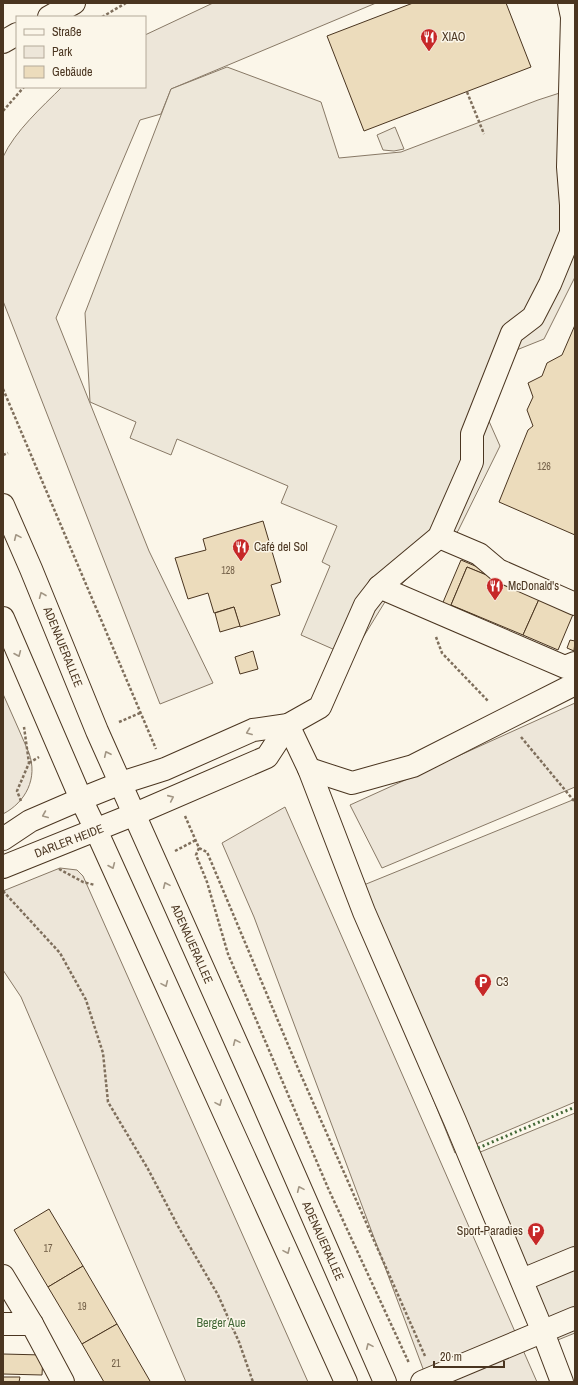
<svg xmlns="http://www.w3.org/2000/svg" width="578" height="1385" viewBox="0 0 578 1385" font-family="'Archivo Narrow',sans-serif">
	<style>
		.green { fill: #ede6d9; stroke: #887966 }
		.parking { fill: #ede7d9; stroke: #887966 }
		.building { fill: #ecdcbc; stroke: #4a3520 }
		.lines { fill: none; stroke-linecap: round; stroke-linejoin: round }
		.minor-casing { stroke: #4a3520; stroke-width: 24 }
		.major-casing { stroke: #4a3520; stroke-width: 24 }
		.path { stroke: #7f6f5c; stroke-width: 2.5; stroke-dasharray: 3 2; stroke-linecap: butt }
		.minor { stroke: #fbf6e9; stroke-width: 22 }
		.major { stroke: #fbf6e9; stroke-width: 22 }
		.hedge { stroke: #436837; stroke-width: 3; stroke-dasharray: 2 3; stroke-linecap: butt }
		.oneway { stroke: #a29684 }
		.labels { text-anchor: middle; stroke-width: 3; stroke-linejoin: round; paint-order: stroke }
		.number-label { font-size: 10px; fill: #725f47 }
		.poi-label { font-size: 12px; fill: #4a3520; stroke: #fbf6e9; text-anchor: start }
		.street-label { font-size: 12px; fill: #4a3520; stroke: #fbf6e9 }
		.park-label { font-size: 12px; fill: #436837; stroke: #fbf6e9 }
	</style>
	<rect width="100%" height="100%" fill="#fbf6e9"/>
	<g class="green">
		<path d="M213,3H376L171,89L161,114L140,120L56,318L149,551L213,683L160,704L3,301V157C15,131 42,107 62,87H145V35Z"/>
		<path d="M3,694C8,706 14,718 19,730C22,738 26,745 29,753C38,778 26,802 3,814Z"/>
		<path d="M575,703V787L382,868L350,805Z"/>
		<path d="M285,807L537,1382H428L254,917L222,843Z"/>
		<path d="M60,868L77,870L83,876L308,1382H186L21,997L3,970V891Z"/>
	</g>
	<g class="parking">
		<path d="M227,67L321,102L339,158L401,152L538,100L575,88V277L544,339L509,353L484,410L500,446L458,531L388,597L351,657L301,635L330,566L322,562L337,526L281,503L288,486L177,439L171,455L130,438L136,422L90,402L85,313L171,89Z"/>
		<path d="M395,127L404,149L394,151L383,150L377,135Z"/>
		<path d="M575,799V1102L455,1153L349,891Z"/>
		<path d="M575,1113V1333L538,1348L461,1160Z"/>
	</g>
	<g class="building">
		<path d="M413,3H506L531,67L364,131L327,36Z"/>
		<path d="M575,325V535L499,502L528,430L533,426L527,410L533,397L528,383L542,376L547,363L562,355Z"/>
		<path d="M263,521L281,582L271,585L280,615L240,627L234,607L214,613L208,593L188,599L175,558L206,550L203,539Z"/>
		<path d="M461,560L506,579L504,582L467,567L451,605L476,615L474,621L441,607Z"/>
		<path d="M467,567L540,597L523,635L451,605Z"/>
		<path d="M540,597L574,612L558,650L523,635Z"/>
		<path d="M234,607L240,626L220,632L215,613Z"/>
		<path d="M570,640L575,641L574,651L567,648Z"/>
		<path d="M253,651L258,669L240,674L235,657Z"/>
		<path d="M49,1209L83,1266L48,1287L14,1230Z"/>
		<path d="M83,1266L117,1324L82,1344L48,1287Z"/>
		<path d="M117,1324L150,1381L149,1382H104L82,1344Z"/>
		<path d="M3,1354L43,1355L42,1375L3,1374Z"/>
		<path d="M3,1377H20L19,1382H3Z"/>
	</g>
	<g class="lines">
		<g class="minor-casing">
			<g id="minor">
				<path d="M439,537L479,554L498,570L575,604"/>
				<path d="M379,587L565,667L575,663"/>
				<path d="M288,725L309,769L364,912L455,1121L543,1332L562,1382"/>
				<path d="M309,769L352,783L413,766L575,684"/>
				<path d="M3,839L30,821L81,799L121,783L165,769L253,730L288,725L320,707L365,605L379,587L439,537L472,462V434L512,333L533,317L550,284L571,233V205L568,167L572,17L569,3"/>
				<path d="M3,867L135,814L267,757L288,725"/>
				<path d="M3,1276L32,1324L63,1382"/>
				<path d="M522,1280L575,1258"/>
				<path d="M3,1324H32"/>
				<path d="M422,1382L575,1318"/>
			</g>
		</g>
		<g class="major-casing">
			<g id="major">
				<path d="M49,17L74,3"/>
				<path d="M3,42L17,34"/>
				<path d="M3,505L31,569L97,731L252,1078L385,1382"/>
				<path d="M3,618L81,799L96,830L346,1382"/>
			</g>
		</g>
		<g class="path">
			<path d="M102,17L126,3"/>
			<path d="M467,92L484,134"/>
			<path d="M3,111L24,87"/>
			<path d="M3,389L156,749"/>
			<path d="M3,455L8,453"/>
			<path d="M436,637L442,653L489,702"/>
			<path d="M119,722L140,713"/>
			<path d="M521,737L575,802"/>
			<path d="M29,763L39,757"/>
			<path d="M21,801L17,791L29,763L24,727"/>
			<path d="M185,816L199,848L207,852L297,1066L425,1356"/>
			<path d="M199,848L196,855L207,882L228,954L328,1188L409,1363"/>
			<path d="M175,851L196,840"/>
			<path d="M59,869L83,882L95,885"/>
			<path d="M3,891L60,953L86,1000L103,1053L108,1102L148,1169L179,1228L218,1295L239,1342L253,1382"/>
		</g>
		<use href="#minor" class="minor"/>
		<use href="#major" class="major"/>
		<path class="hedge" d="M478,1148L575,1107"/>
	</g>
	<defs><path id="oneway-chevron" d="M-2-3.5L2.5 0L-2 3.5" fill="none" stroke-width="1.6" stroke-linecap="round" stroke-linejoin="round"/></defs>
	<g class="oneway">
		<use href="#oneway-chevron" transform="translate(17 537) rotate(-114)"/>
		<use href="#oneway-chevron" transform="translate(42 595) rotate(-112)"/>
		<use href="#oneway-chevron" transform="translate(18 654) rotate(67)"/>
		<use href="#oneway-chevron" transform="translate(249 732) rotate(159)"/>
		<use href="#oneway-chevron" transform="translate(107 754) rotate(-115)"/>
		<use href="#oneway-chevron" transform="translate(171 798) rotate(-24)"/>
		<use href="#oneway-chevron" transform="translate(45 815) rotate(157)"/>
		<use href="#oneway-chevron" transform="translate(112 866) rotate(67)"/>
		<use href="#oneway-chevron" transform="translate(166 885) rotate(-114)"/>
		<use href="#oneway-chevron" transform="translate(165 984) rotate(66)"/>
		<use href="#oneway-chevron" transform="translate(236 1042) rotate(-114)"/>
		<use href="#oneway-chevron" transform="translate(219 1103) rotate(66)"/>
		<use href="#oneway-chevron" transform="translate(300 1189) rotate(-114)"/>
		<use href="#oneway-chevron" transform="translate(287 1251) rotate(66)"/>
		<use href="#oneway-chevron" transform="translate(369 1346) rotate(-114)"/>
	</g>
	<defs>
		<g id="restaurant-pin" transform="scale(0.9)"><path d="M0 17L-7.5 6A9.5 9.5 0 1 1 7.5 6Z" fill="#c62828" stroke="#fbf6e9"/><path d="M-5-6h1v4h1v-4h1v4h1v-4h1v5L-1.5 .5V6h-2V.5L-5-1ZM5-6V6H3V1.5H1.5Q1.5-4 5-6Z" fill="#fff"/></g>
		<g id="parking-pin" transform="scale(0.9)"><path d="M0 17L-7.5 6A9.5 9.5 0 1 1 7.5 6Z" fill="#c62828" stroke="#fbf6e9"/><path d="M-3.5-5.5H1a3.5 3.5 0 0 1 0 7H-1V5.5H-3.5ZM-1-3.4V-.6H.8a1.4 1.4 0 0 0 0-2.8Z" fill="#fff"/></g>
	</defs>
	<g fill-rule="evenodd">
		<use href="#restaurant-pin" x="429" y="37"/>
		<use href="#restaurant-pin" x="241" y="547"/>
		<use href="#restaurant-pin" x="495" y="586"/>
		<use href="#parking-pin" x="483" y="982"/>
		<use href="#parking-pin" x="536" y="1231"/>
	</g>
	<g class="labels">
		<g class="number-label">
			<text x="544" y="470">126</text>
			<text x="228" y="574">128</text>
			<text x="48" y="1252">17</text>
			<text x="82" y="1310">19</text>
			<text x="116" y="1367">21</text>
		</g>
		<g class="poi-label">
			<text x="442" y="41">XIAO</text>
			<text x="254" y="551">Café del Sol</text>
			<text x="508" y="590">McDonald's</text>
			<text x="496" y="986">C3</text>
			<text x="523" y="1235" text-anchor="end">Sport-Paradies</text>
		</g>
		<g class="street-label">
			<text transform="translate(63 647) rotate(68)" y="4">ADENAUERALLEE</text>
			<text transform="translate(69 841) rotate(-21)" y="4">DARLER HEIDE</text>
			<text transform="translate(192 944) rotate(66)" y="4">ADENAUERALLEE</text>
			<text transform="translate(323 1241) rotate(66)" y="4">ADENAUERALLEE</text>
		</g>
		<g class="park-label">
			<text x="221" y="1327">Berger Aue</text>
		</g>
	</g>
	<rect width="578" height="1385" fill="none" stroke="#4a3520" stroke-width="8"/>
	<rect x="16" y="16" width="130" height="72" fill="#fbf6e9" stroke="#b4a999"/>
	<rect x="24" y="29" width="20" height="6" fill="#fbf6e9" stroke="#b4a999"/>
	<text x="52" y="36" font-size="12" fill="#4a3520">Straße</text>
	<rect x="24" y="46" width="20" height="12" fill="#ede6d9" stroke="#b4a999"/>
	<text x="52" y="56" font-size="12" fill="#4a3520">Park</text>
	<rect x="24" y="66" width="20" height="12" fill="#ecdcbc" stroke="#b4a999"/>
	<text x="52" y="76" font-size="12" fill="#4a3520">Gebäude</text>
	<path d="M434 1361v6h70v-6" fill="none" stroke="#4a3520" stroke-width="2"/>
	<text x="440" y="1361" font-size="12" fill="#4a3520" stroke="#fbf6e9" stroke-width="3" paint-order="stroke">20 m</text>
</svg>
